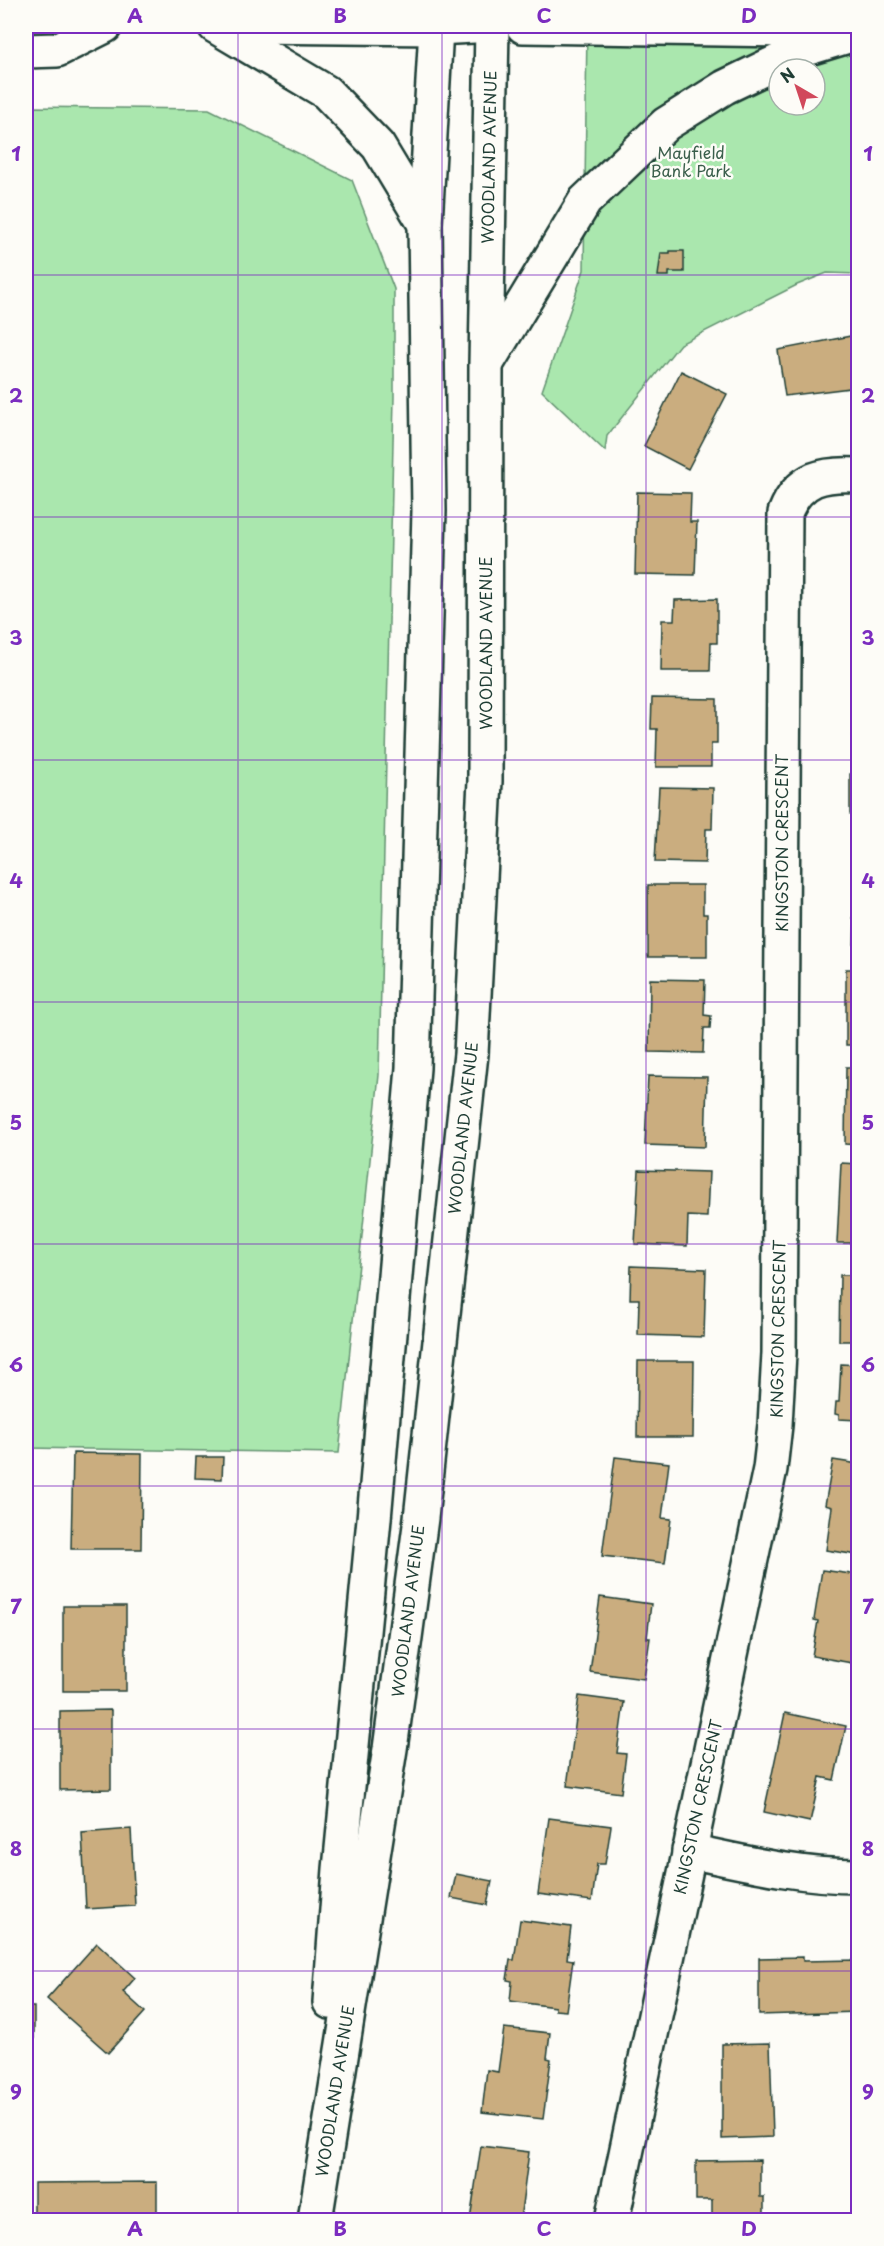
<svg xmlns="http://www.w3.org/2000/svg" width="884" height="2246" viewBox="0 0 884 2246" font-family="'Playpen Sans',sans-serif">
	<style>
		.green { fill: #aae7ae; stroke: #649271; stroke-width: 1.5; fill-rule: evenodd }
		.building { fill: #caad7f; stroke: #1f3d34; stroke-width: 1.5 }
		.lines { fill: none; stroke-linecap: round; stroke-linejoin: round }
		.minor-casing { stroke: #1f3d34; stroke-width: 38 }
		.major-casing { stroke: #1f3d34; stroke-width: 38 }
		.highway-casing { stroke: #1f3d34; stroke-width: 38 }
		.minor { stroke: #fdfcf7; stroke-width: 33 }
		.major { stroke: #fdfcf7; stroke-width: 33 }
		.highway { stroke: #fdfcf7; stroke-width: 33 }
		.grid { fill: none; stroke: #7b2cbf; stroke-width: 1.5; stroke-opacity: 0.55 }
		.labels { text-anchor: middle; stroke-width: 5; stroke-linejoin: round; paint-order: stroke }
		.park-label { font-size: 16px; fill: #3b5f4c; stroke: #fdfcf7 }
		.street-label { font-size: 16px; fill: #1f3d34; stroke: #fdfcf7 }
		.neatline { fill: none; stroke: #7b2cbf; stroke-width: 2 }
		.grid-label { font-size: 20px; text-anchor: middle; font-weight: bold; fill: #7b2cbf }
	</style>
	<rect width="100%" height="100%" fill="#fdfcf7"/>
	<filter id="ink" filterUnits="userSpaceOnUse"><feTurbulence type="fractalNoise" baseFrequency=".0167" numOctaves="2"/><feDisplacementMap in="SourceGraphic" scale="12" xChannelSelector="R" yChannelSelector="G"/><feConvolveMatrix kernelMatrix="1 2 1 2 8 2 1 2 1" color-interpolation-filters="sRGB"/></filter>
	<g filter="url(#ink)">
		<g class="green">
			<path d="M587,26H858V274L827,273L797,285L680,344L607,436L605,451L542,391L584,270ZM779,69H815V105H779Z"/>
			<path d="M26,107L209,109L352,180L394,289V397L379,1075L339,1453L26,1448Z"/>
		</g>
		<g class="building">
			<path d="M670,251H684V272H669V276H658L661,253H670Z"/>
			<path d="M856,335L858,352V387L785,396L778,350Z"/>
			<path d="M681,371L727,394L688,469L644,446Z"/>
			<path d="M637,492L691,493L690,522H697L695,575L635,574Z"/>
			<path d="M717,599V643H711L710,671H661L662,620H674L675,600Z"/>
			<path d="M858,674V751H852L854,707H857Z"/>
			<path d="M652,698L717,699V744H711V767H656L657,729H651Z"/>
			<rect x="850" y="774" width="8" height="40"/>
			<path d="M659,787L713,788L712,829H706L705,863L655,862Z"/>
			<path d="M855,867H858V946H854L855,919H853Z"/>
			<path d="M648,885H703V914H707V957H648Z"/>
			<rect x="846" y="969" width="12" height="76"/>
			<path d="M650,979L705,980L704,1015L711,1016L710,1028H704L703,1053L649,1052Z"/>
			<path d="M846,1067H858V1145L845,1144Z"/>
			<path d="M648,1076L707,1077L705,1147L645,1145Z"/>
			<path d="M841,1163L858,1164V1243H837Z"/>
			<path d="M639,1170L709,1172L707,1217L688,1216L687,1246L635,1244Z"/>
			<path d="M631,1266L706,1269L704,1337L638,1335L639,1299H630Z"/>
			<path d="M840,1275H858V1341H839Z"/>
			<path d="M638,1361H694L693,1437H637Z"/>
			<path d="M841,1364L858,1365V1420L839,1419V1415L835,1414L836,1402H839Z"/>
			<path d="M73,1453L142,1454L141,1549H71Z"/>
			<path d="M196,1457H223L222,1479L195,1478Z"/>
			<path d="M615,1457L669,1463L662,1518L671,1519L665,1563L602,1556Z"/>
			<path d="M833,1460L858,1464V1555L826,1550L832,1507L825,1505Z"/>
			<path d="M822,1570L858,1575V1664L812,1656L818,1621L814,1620Z"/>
			<path d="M600,1597L651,1604L647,1638H650L644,1679L590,1672Z"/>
			<rect x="63" y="1606" width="63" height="85"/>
			<path d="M579,1696L624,1702L617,1753L626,1754L621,1793L567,1786Z"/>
			<path d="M111,1710V1789L60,1790V1711Z"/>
			<path d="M785,1713L846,1726L834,1780L820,1777L810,1822L764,1812Z"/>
			<path d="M549,1818L611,1826L605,1864H597L592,1901L538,1894Z"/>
			<path d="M131,1829L135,1906L86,1909L82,1833Z"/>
			<path d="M456,1874L492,1881L487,1905L451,1898Z"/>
			<path d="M520,1920L571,1927L567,1959L573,1960L566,2011L555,2010V2007L510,2001L512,1981L507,1980L510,1960H514Z"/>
			<path d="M97,1943L135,1978L123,1992L145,2012L108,2053L47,1999Z"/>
			<path d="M803,1957V1961L858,1960V2012L759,2015V1958Z"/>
			<rect x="26" y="2007" width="8" height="68"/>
			<path d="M504,2028L550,2033L547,2058L551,2059L543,2119L482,2112L487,2070L498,2072Z"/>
			<path d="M770,2043L773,2137L722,2139V2044Z"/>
			<path d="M481,2146L529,2152L520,2220H470Z"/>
			<path d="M760,2160V2197H764V2220H712V2200H696V2161Z"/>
			<path d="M157,2182V2220H34V2183Z"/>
		</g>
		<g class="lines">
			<g class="minor-casing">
				<g id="minor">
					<path d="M241,26L436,28L474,26"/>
					<path d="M523,26L854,31"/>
					<path d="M26,51L57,50L105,26"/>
					<path d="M689,1851C746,1863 799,1876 858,1876"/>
					<path d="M612,2220L770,1469L775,1425L779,1353L785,513C799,477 824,473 858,475"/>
				</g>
			</g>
			<g class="major-casing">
				<g id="major">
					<path d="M215,26L326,92L378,146L425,224"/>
					<path d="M487,363L585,201L666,124L725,87L802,50L858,33"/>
					<path d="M330,2002L340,1869L374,1519L413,1068L429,511L425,224L436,28"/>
					<path d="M315,2220L390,1749L421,1518L471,1054L485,781L486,364L492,26"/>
				</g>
			</g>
			<g class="highway-casing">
				<g id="highway">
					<path d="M436,26V28"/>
					<path d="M846,26L858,30"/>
				</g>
			</g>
			<use href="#minor" class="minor"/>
			<use href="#major" class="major"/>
			<use href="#highway" class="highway"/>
		</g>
	</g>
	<path class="grid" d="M238,26V2220M442,26V2220M646,26V2220M26,275H858M26,517H858M26,760H858M26,1002H858M26,1244H858M26,1486H858M26,1729H858M26,1971H858"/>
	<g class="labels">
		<g class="park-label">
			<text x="691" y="159">Mayfield<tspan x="691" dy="18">Bank Park</tspan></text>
		</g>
		<g class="street-label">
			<text transform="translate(489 157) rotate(-89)" y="6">WOODLAND AVENUE</text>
			<text transform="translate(486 643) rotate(-90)" y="6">WOODLAND AVENUE</text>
			<text transform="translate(782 843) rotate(-90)" y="6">KINGSTON CRESCENT</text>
			<text transform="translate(463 1128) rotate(-84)" y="6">WOODLAND AVENUE</text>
			<text transform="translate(778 1329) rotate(-89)" y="6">KINGSTON CRESCENT</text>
			<text transform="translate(408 1611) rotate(-83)" y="6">WOODLAND AVENUE</text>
			<text transform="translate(698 1807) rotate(-78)" y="6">KINGSTON CRESCENT</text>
			<text transform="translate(335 2091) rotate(-81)" y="6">WOODLAND AVENUE</text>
		</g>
	</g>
	<rect width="884" height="2246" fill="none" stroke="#fdfcf7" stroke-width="66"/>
	<g transform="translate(797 87) rotate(321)"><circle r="28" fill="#fdfcf7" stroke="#a4b0a9" stroke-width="1.5"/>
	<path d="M0-4.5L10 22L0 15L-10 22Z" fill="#d1495b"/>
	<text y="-9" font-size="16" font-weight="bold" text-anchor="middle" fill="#1f3d34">N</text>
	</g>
	<rect x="33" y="33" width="818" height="2180" class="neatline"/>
	<g class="grid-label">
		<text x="135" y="23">A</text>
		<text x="340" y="23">B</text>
		<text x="544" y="23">C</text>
		<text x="749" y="23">D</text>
		<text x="16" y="161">1</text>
		<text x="868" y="161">1</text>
		<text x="16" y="403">2</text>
		<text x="868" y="403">2</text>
		<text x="16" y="645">3</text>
		<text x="868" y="645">3</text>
		<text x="16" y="888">4</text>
		<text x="868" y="888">4</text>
		<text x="16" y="1130">5</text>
		<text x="868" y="1130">5</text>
		<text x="16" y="1372">6</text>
		<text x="868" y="1372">6</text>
		<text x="16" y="1614">7</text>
		<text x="868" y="1614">7</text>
		<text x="16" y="1856">8</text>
		<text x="868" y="1856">8</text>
		<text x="16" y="2099">9</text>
		<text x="868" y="2099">9</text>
		<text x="135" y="2236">A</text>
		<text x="340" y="2236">B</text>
		<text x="544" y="2236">C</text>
		<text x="749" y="2236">D</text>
	</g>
</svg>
